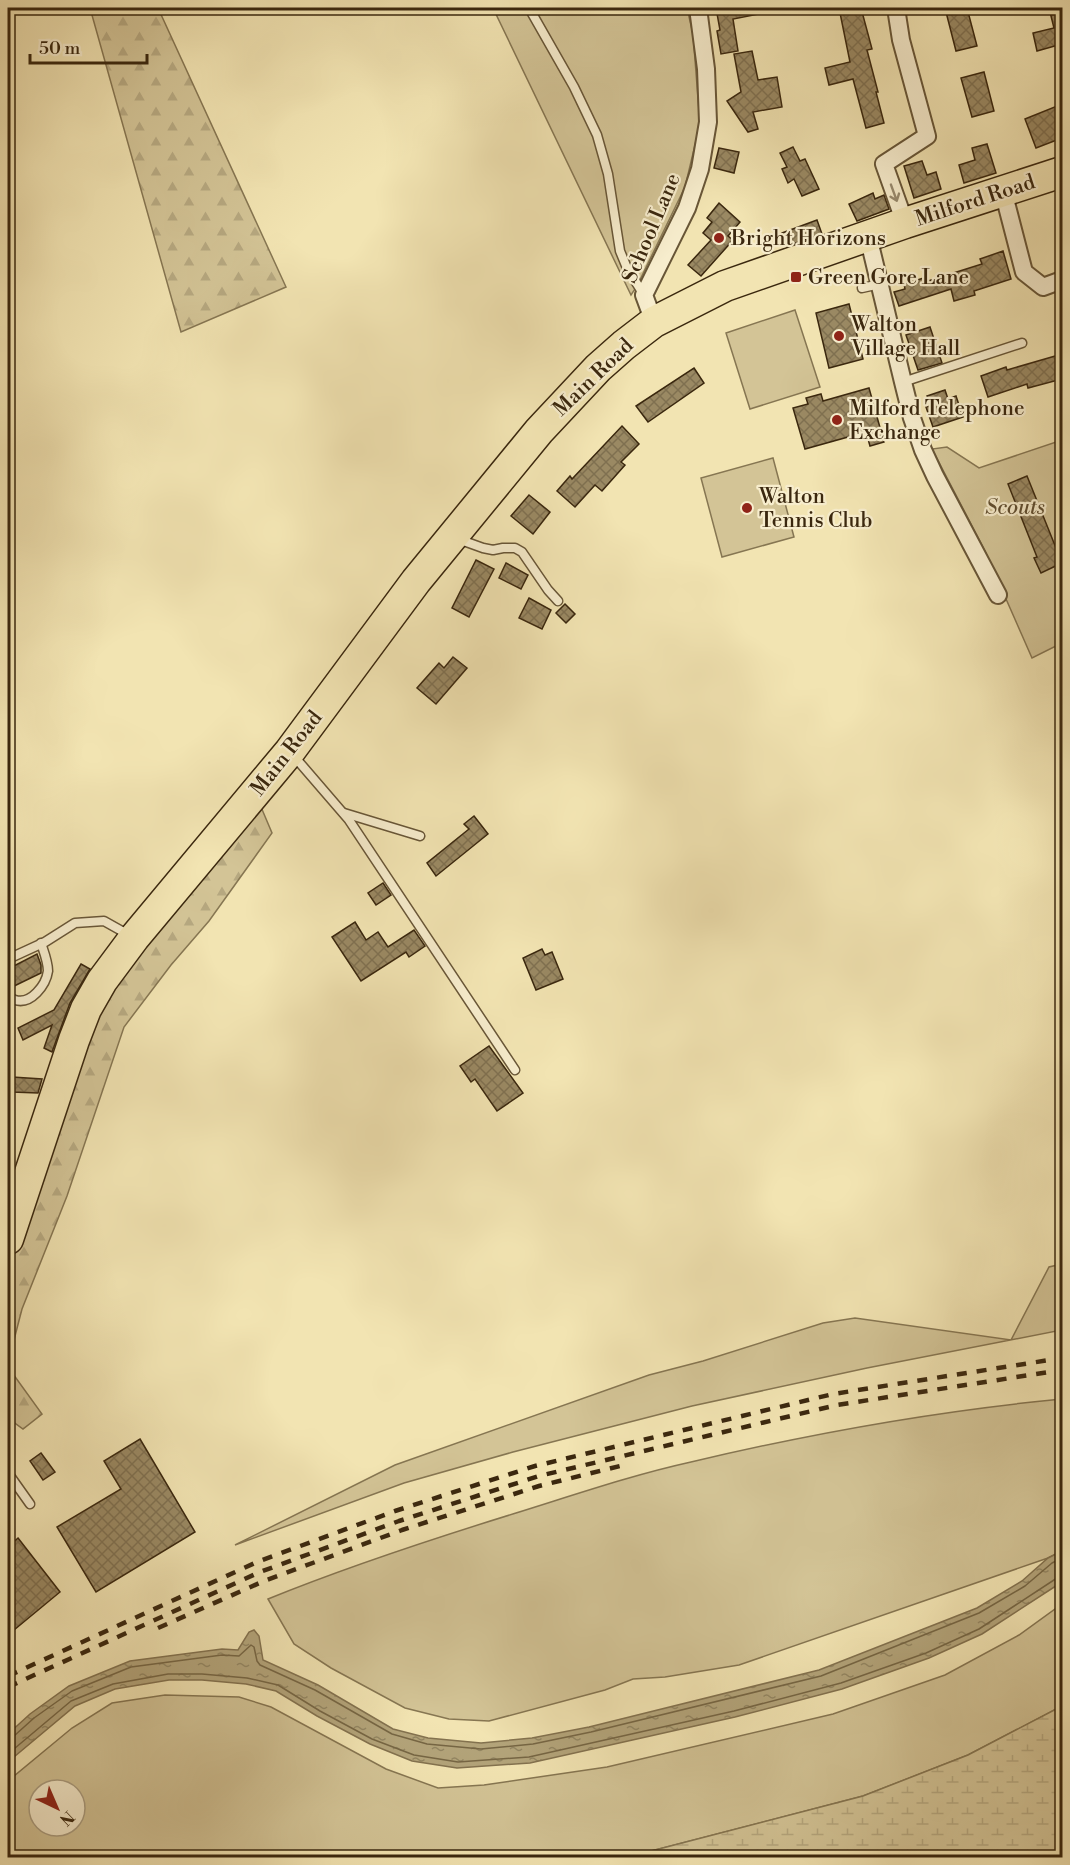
<svg xmlns="http://www.w3.org/2000/svg" width="1070" height="1865" viewBox="0 0 1070 1865" font-family="'Libre Bodoni',serif">
	<style>
		.green { fill: #d3c496; stroke: #867652; stroke-width: 1.5; fill-rule: evenodd }
		.forest { fill: url(#forest-firs); stroke: #867652; stroke-width: 1.5 }
		.wetland { fill: url(#wetland-marsh); stroke: #867652; stroke-width: 1.5 }
		.water { fill: url(#water-ripples); stroke: #83724f; stroke-width: 1.5 }
		.lines { fill: none; stroke-linecap: round; stroke-linejoin: round }
		.shore { stroke: #766644; stroke-width: 1.5 }
		.building { fill: url(#building-cross-hatch); stroke: #3a270e; stroke-width: 1.5 }
		.lane-casing { stroke: #685637; stroke-width: 11 }
		.street-casing { stroke: #685637; stroke-width: 20 }
		.highway-casing { stroke: #3a270e; stroke-width: 33 }
		.lane { stroke: #f7edcd; stroke-width: 8 }
		.street { stroke: #f7edcd; stroke-width: 16 }
		.highway { stroke: #f2e4b2; stroke-width: 30 }
		.rail { stroke: #3a270e; stroke-width: 4.5; stroke-dasharray: 10 10; stroke-linecap: butt }
		.oneway { stroke: #988a6e }
		.poi-dot { fill: #8f2418; stroke: #f7edcd; stroke-width: 2 }
		.labels { text-anchor: middle; stroke-width: 4.5; stroke-linejoin: round; paint-order: stroke }
		.street-label { font-size: 21px; fill: #3a270e; stroke: #f7edcd }
		.poi-label { font-size: 21px; fill: #3a270e; stroke: #f7edcd; text-anchor: start }
		.park-label { font-size: 21px; font-style: italic; fill: #604e30; stroke: #f7edcd }
	</style>
	<defs>
		<pattern id="forest-firs" width="22" height="20" patternUnits="userSpaceOnUse" patternTransform="scale(1.5)"><rect width="22" height="20" fill="#d3c496"/><path d="M5 1l3.5 6h-7zM16 11l3.5 6h-7z" fill="#b6a880"/></pattern>
		<pattern id="wetland-marsh" width="20" height="14" patternUnits="userSpaceOnUse" patternTransform="scale(1.5)"><rect width="20" height="14" fill="#d3c496"/><path d="M1 5h8M5 5V1M11 12h8M15 12V8" fill="none" stroke="#b6a880"/></pattern>
		<pattern id="water-ripples" width="26" height="14" patternUnits="userSpaceOnUse" patternTransform="scale(1.5)"><rect width="26" height="14" fill="#b3a47a"/><path d="M2 4q2-2 4 0t4 0M15 11q2-2 4 0t4 0" fill="none" stroke="#938662"/></pattern>
		<pattern id="building-cross-hatch" width="8" height="8" patternUnits="userSpaceOnUse" patternTransform="scale(1.5)"><rect width="8" height="8" fill="#9a8963"/><path d="M0 0l8 8M0 8l8-8" fill="none" stroke="#7f7050"/></pattern>
	</defs>
	<rect width="100%" height="100%" fill="#f2e4b2"/>
	<filter id="stains"><feTurbulence type="fractalNoise" baseFrequency=".00333" numOctaves="4"/><feColorMatrix values="0 0 0 0 .2 0 0 0 0 .09 0 0 0 0 .02 0 0 0 .5 -.17"/></filter>
	<radialGradient id="worn" r=".72"><stop offset=".6" stop-color="#630" stop-opacity="0"/><stop offset="1" stop-color="#630" stop-opacity=".3"/></radialGradient>
	<g class="green">
		<path d="M493,8H687L693,34L700,124L685,187L637,286L631,295Z"/>
		<path d="M795,310L820,387L750,409L726,333Z"/>
		<path d="M1062,440V643L1032,658L984,549L932,449L947,447L979,468Z"/>
		<path d="M773,458L794,537L722,557L701,478Z"/>
		<path d="M1062,1264V1330L867,1368L692,1406L513,1452L404,1483L235,1545L395,1465L649,1375L703,1361L823,1323L855,1318L1011,1340L1049,1267Z"/>
		<path d="M1062,1399V1551L1048,1558L739,1665L665,1677L633,1679L605,1690L489,1721L449,1719L405,1708L331,1668L294,1644L268,1599C349,1566 432,1539 516,1513C574,1495 632,1475 691,1462C813,1433 937,1411 1062,1399Z"/>
		<path d="M1062,1604V1706L968,1755L863,1796L628,1857H8V1781L72,1728L112,1703L165,1695L239,1697L271,1707L386,1769L438,1788L484,1785L607,1767L833,1714L945,1675L1019,1635ZM39,1790H75V1826H39Z"/>
	</g>
	<g class="forest">
		<path d="M90,8H158L286,287L181,332Z"/>
		<path d="M261,807L272,833L209,921L171,965L124,1027L67,1196L22,1309L8,1363V1268L100,1007L137,955Z"/>
		<path d="M8,1367L42,1414L23,1429L8,1418Z"/>
	</g>
	<path class="wetland" d="M1062,1706V1857H628L863,1796L968,1755Z"/>
	<path class="water" d="M1062,1551V1582L982,1634L929,1658L842,1689L735,1717L530,1763L457,1768L412,1761L370,1744L317,1716L276,1691L246,1684L202,1680H169L115,1689L75,1706L8,1762V1734L30,1714L69,1686L130,1661L222,1649L238,1650L249,1632L254,1630L259,1636L263,1660L318,1685L393,1729L428,1738L481,1743L532,1738L589,1727L819,1670L977,1608L1022,1581L1048,1558Z"/>
	<g class="lines">
		<g class="shore">
			<path d="M8,1738L14,1736L34,1718L72,1691L131,1667L222,1655L239,1656L251,1645L254,1647L257,1661L260,1665L315,1690L392,1734L427,1744L481,1749L533,1744L591,1732L821,1676L979,1613L1025,1586L1052,1563L1062,1558"/>
			<path d="M8,1754L71,1701L113,1684L168,1674H202L247,1678L278,1685L320,1711L372,1739L414,1755L458,1762L529,1757L734,1711L841,1683L926,1653L979,1629L1057,1578L1062,1577"/>
		</g>
	</g>
	<g class="building">
		<path d="M716,8H758L759,14L733,19L738,51L721,54L717,31L720,30Z"/>
		<path d="M839,8H861L872,49L867,50L878,92H876L884,123L866,128L853,79L829,85L825,68L850,62Z"/>
		<path d="M961,8H967L977,46L956,51L946,12Z"/>
		<path d="M1049,8H1062V44L1037,51L1033,33L1054,28Z"/>
		<path d="M752,51L758,80L777,77L782,107L753,112L758,129L748,132L727,101L741,92L734,54Z"/>
		<path d="M984,72L994,111L972,117L961,78Z"/>
		<path d="M1062,104V138L1036,148L1025,119Z"/>
		<path d="M987,144L996,173L964,183L959,165L975,160L972,148Z"/>
		<path d="M793,147L800,161L805,159L819,189L802,196L794,179L788,183L782,169L787,167L780,153Z"/>
		<path d="M719,148L739,152L734,173L714,168Z"/>
		<path d="M922,161L927,175L936,172L941,189L914,198L904,166Z"/>
		<path d="M873,193L875,199L884,195L889,209L857,221L849,204Z"/>
		<path d="M719,203L740,222L728,236L733,240L701,276L688,265L711,240L703,233L712,222L707,218Z"/>
		<path d="M817,220L822,234L787,246L782,233Z"/>
		<path d="M1003,251L1011,279L974,291L975,295L954,301L951,289L899,306L894,292L905,289L904,284L927,277L928,281L982,264L980,259Z"/>
		<path d="M849,304L863,359L829,368L816,313Z"/>
		<path d="M930,327L942,363L918,370L906,335Z"/>
		<path d="M1062,354V379L1028,388L1027,384L988,397L981,376L1006,367L1007,370Z"/>
		<path d="M694,368L704,383L648,422L636,406Z"/>
		<path d="M869,388L884,442L870,446L866,432L805,449L793,408L808,404L806,398L821,394L823,401Z"/>
		<path d="M945,390L948,399L956,396L963,417L933,427L926,407L931,406L927,396Z"/>
		<path d="M622,426L639,444L621,462L625,465L602,491L595,485L575,507L557,491L570,476L572,479Z"/>
		<path d="M1027,476L1056,548L1062,545V563L1041,573L1034,558L1037,557L1008,484Z"/>
		<path d="M529,495L550,512L533,534L511,516Z"/>
		<path d="M476,560L494,569L469,617L452,608Z"/>
		<path d="M506,563L528,575L521,589L499,578Z"/>
		<path d="M529,598L551,610L542,629L519,618Z"/>
		<path d="M565,604L575,614L566,623L556,613Z"/>
		<path d="M453,657L467,668L436,704L417,688L439,663L444,668Z"/>
		<path d="M474,816L488,834L436,876L427,863L469,829L464,824Z"/>
		<path d="M383,883L391,895L376,905L368,893Z"/>
		<path d="M355,922L366,940L378,932L388,947L414,930L425,946L409,957L406,952L361,981L332,937Z"/>
		<path d="M542,949L545,955L552,952L563,979L536,990L523,958Z"/>
		<path d="M37,954L41,965V973L8,989V969Z"/>
		<path d="M81,964L90,969L70,1003L52,1052L44,1048L52,1025L23,1040L18,1028L54,1010Z"/>
		<path d="M489,1046L523,1093L497,1111L475,1079L471,1082L460,1066Z"/>
		<path d="M12,1077L42,1079L38,1093L12,1092Z"/>
		<path d="M140,1439L195,1532L96,1592L57,1527L121,1489L104,1461Z"/>
		<path d="M41,1453L55,1472L43,1480L30,1461Z"/>
		<path d="M18,1538L60,1592L8,1635V1547Z"/>
	</g>
	<g class="lines">
		<g class="lane-casing">
			<g id="lane">
				<path d="M529,8L574,87L597,135L608,174L620,251L627,268L644,295"/>
				<path d="M862,288L880,284"/>
				<path d="M903,382L1022,343"/>
				<path d="M458,539L483,548L493,550L503,548H515L522,552L548,590L558,601"/>
				<path d="M293,755L349,820L515,1070"/>
				<path d="M344,813L420,836"/>
				<path d="M8,959L45,942L75,923L104,921L129,935"/>
				<path d="M8,995C8,996 14,1000 15,1000C31,1005 46,985 48,971C48,962 44,952 41,943"/>
				<path d="M8,1473L30,1504"/>
			</g>
		</g>
		<g class="street-casing">
			<g id="street">
				<path d="M896,8L901,40L927,136L884,164L905,223"/>
				<path d="M1003,191L1024,272L1043,287L1062,280"/>
				<path d="M868,236L903,382L912,418L923,450L935,476L998,595"/>
				<path d="M654,322L644,295L687,208L700,169L708,122L706,69L698,8"/>
			</g>
		</g>
		<g class="highway-casing">
			<path id="highway" d="M8,1239L74,1040L86,1009L102,981L134,938L290,751L416,581L539,431L598,368L624,345L654,322L725,286L905,223L1062,172"/>
		</g>
		<use href="#lane" class="lane"/>
		<use href="#street" class="street"/>
		<use href="#highway" class="highway"/>
		<g class="rail">
			<path d="M158,1628L264,1581L402,1530L539,1486L624,1465"/>
			<path d="M8,1676L257,1562L395,1511L535,1466L833,1394L1062,1358"/>
			<path d="M8,1687L260,1572L399,1521L539,1476L837,1405L1062,1370"/>
		</g>
	</g>
	<defs><path id="oneway-shaft" d="M-6 0H5M1.5-3L5.5 0L1.5 3" fill="none" stroke-width="1.6" stroke-linecap="round" stroke-linejoin="round" transform="scale(1.5)"/></defs>
	<use class="oneway" href="#oneway-shaft" transform="translate(894 193) rotate(70)"/>
	<g class="poi-dot">
		<circle cx="719" cy="238" r="6"/>
		<rect x="790" y="271" width="12" height="12" rx="3"/>
		<circle cx="839" cy="336" r="6"/>
		<circle cx="837" cy="420" r="6"/>
		<circle cx="747" cy="508" r="6"/>
	</g>
	<g class="labels">
		<g class="street-label">
			<text transform="translate(975 200) rotate(-18)" y="7">Milford Road</text>
			<text transform="translate(651 228) rotate(-67)" y="7">School Lane</text>
			<text transform="translate(593 377) rotate(-44)" y="7">Main Road</text>
			<text transform="translate(286 753) rotate(-52)" y="7">Main Road</text>
		</g>
		<g class="poi-label">
			<text x="731" y="245">Bright Horizons</text>
			<text x="808" y="284">Green Gore Lane</text>
			<text x="851" y="331">Walton<tspan x="851" dy="24">Village Hall</tspan></text>
			<text x="849" y="415">Milford Telephone<tspan x="849" dy="24">Exchange</tspan></text>
			<text x="759" y="503">Walton<tspan x="759" dy="24">Tennis Club</tspan></text>
		</g>
		<g class="park-label">
			<text x="1015" y="514">Scouts</text>
		</g>
	</g>
	<rect width="1070" height="1865" fill="none" stroke="#f2e4b2" stroke-width="30"/>
	<rect x="9" y="9" width="1052" height="1847" fill="none" stroke="#3a270e" stroke-width="3"/>
	<rect x="15" y="15" width="1040" height="1835" fill="none" stroke="#3a270e" stroke-width="1.5"/>
	<g transform="translate(57 1808) rotate(136)"><circle r="28" fill="#f7edcd" stroke="#ab9e81" stroke-width="1.5"/>
	<path d="M0-4.5L10 22L0 15L-10 22Z" fill="#8f2418"/>
	<text y="-9" font-size="16" font-weight="bold" text-anchor="middle" fill="#3a270e">N</text>
	</g>
	<path d="M30 54v9h117v-9" fill="none" stroke="#3a270e" stroke-width="3"/>
	<text x="39" y="54" font-size="18" fill="#3a270e" stroke="#f7edcd" stroke-width="4.5" paint-order="stroke">50 m</text>
	<rect width="100%" height="100%" filter="url(#stains)"/>
	<rect width="100%" height="100%" fill="url(#worn)"/>
</svg>
